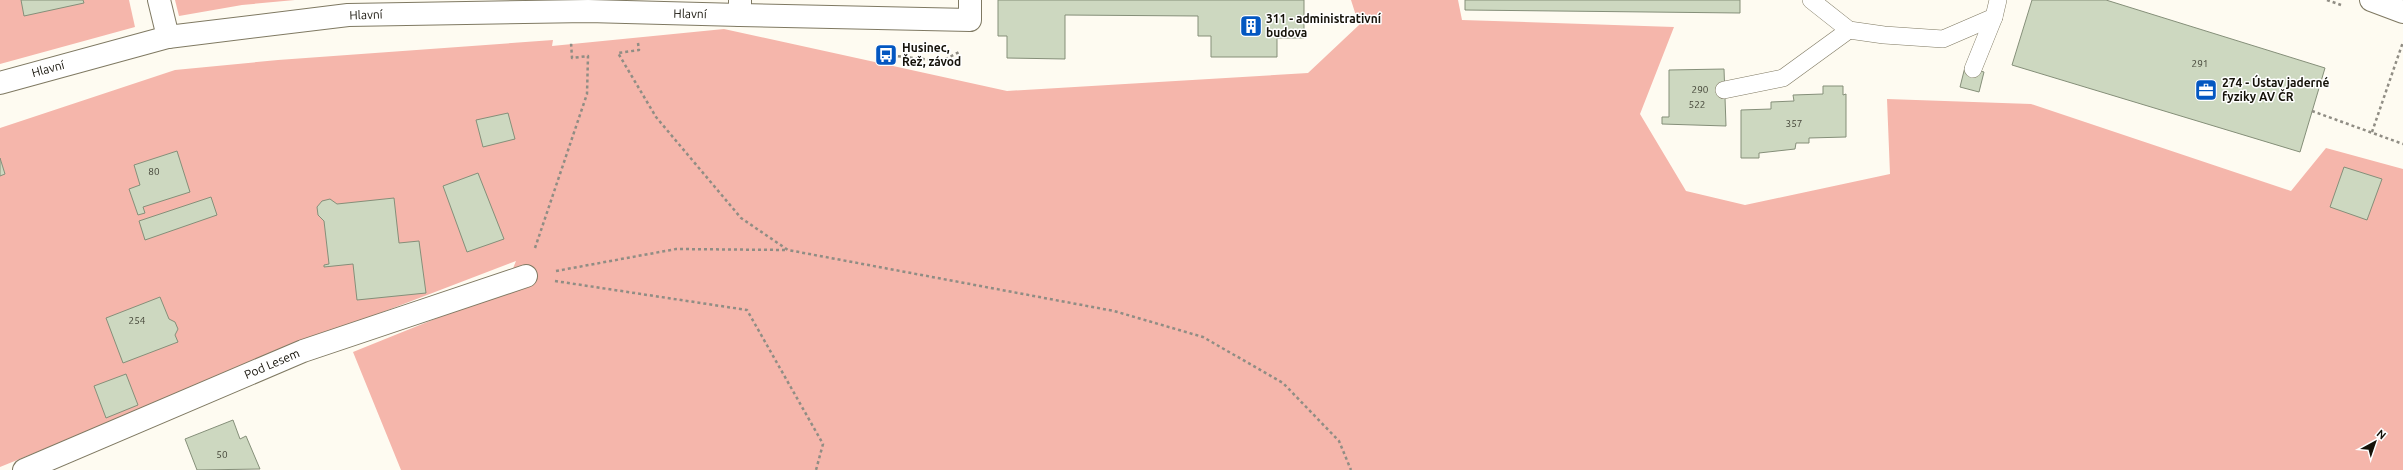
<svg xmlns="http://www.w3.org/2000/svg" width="2403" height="470" viewBox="0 0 2403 470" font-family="Ubuntu,sans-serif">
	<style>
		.green { fill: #f5b6ab }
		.building { fill: #cdd8c0; stroke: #858f79 }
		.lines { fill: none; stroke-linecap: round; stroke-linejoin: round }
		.service-casing { stroke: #7f7962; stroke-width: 18 }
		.minor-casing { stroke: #7f7962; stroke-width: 24 }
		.tertiary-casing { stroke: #7f7962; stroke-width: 24 }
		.path { stroke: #908d84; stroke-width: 2.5; stroke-dasharray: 3 3; stroke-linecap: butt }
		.service { stroke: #fff; stroke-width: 17 }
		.minor { stroke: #fff; stroke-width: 22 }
		.tertiary { stroke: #fff; stroke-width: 22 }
		.labels { text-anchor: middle; stroke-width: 3; stroke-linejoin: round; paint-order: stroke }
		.number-label { font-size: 10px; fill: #434437 }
		.street-label { font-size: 12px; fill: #151209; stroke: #fff }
		.poi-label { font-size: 12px; font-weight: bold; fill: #151209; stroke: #fff; text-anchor: start }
	</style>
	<rect width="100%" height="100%" fill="#fefbf1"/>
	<g class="green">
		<path d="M0,0H129L135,27L0,64Z"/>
		<path d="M175,0H295L242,5L179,16Z"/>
		<path d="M1351,0H1458L1462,20L1674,27L1640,114L1686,191L1745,205L1890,174L1887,99L2031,104L2291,191L2326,148L2403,169V470H401L353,352L504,291L516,261L341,328L0,467V176L5,174L0,158V128L175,70L278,60L553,40L552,46L724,29L1007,91L1308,73L1359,25Z"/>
	</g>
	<g class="building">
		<path d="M21,0H83L84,3L24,16Z"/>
		<path d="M998,0H1304V38H1277V57H1211V36H1198V16L1065,15V59L1007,58V36H998Z"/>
		<path d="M1465,0H1740V13L1465,10Z"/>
		<path d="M2032,0H2106L2325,68L2300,152L2012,65Z"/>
		<path d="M1965,67L1984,72L1979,92L1960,87Z"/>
		<path d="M1724,69L1726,126L1662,124V117H1669V70Z"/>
		<path d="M1823,86H1843V95L1846,94V137L1809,138V143H1796L1795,149L1759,153V158H1741V110L1771,109V102L1794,101L1793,95L1823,94Z"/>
		<path d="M508,113L515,139L483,147L476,120Z"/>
		<path d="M177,151L190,192L143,207L145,213L138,215L129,189L140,185L134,165Z"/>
		<path d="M0,158L5,174L0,176Z"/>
		<path d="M2344,167L2382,179L2367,220L2330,207Z"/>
		<path d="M478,173L504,239L467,252L443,186Z"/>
		<path d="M211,197L217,215L145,240L139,221Z"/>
		<path d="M394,198L399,243L419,241L426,293L357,300L353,264L324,267V265L329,264L324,221L318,215L317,207L322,201L330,199L337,204Z"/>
		<path d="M160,297L169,319L175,322L178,329L175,335L178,342L123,363L106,318Z"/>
		<path d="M126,374L138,405L106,418L94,386Z"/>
		<path d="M233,420L240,439L246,436L260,469L197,470L185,439Z"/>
	</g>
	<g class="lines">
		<g class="service-casing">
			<g id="service">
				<path d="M1811,0L1849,30L1884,35L1943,39L1994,17L1998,0"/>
				<path d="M1973,69L1994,17"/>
				<path d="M1724,90L1783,78L1849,30"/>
			</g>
		</g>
		<g class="minor-casing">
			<g id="minor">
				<path d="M159,0L168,37"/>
				<path d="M740,0V15L970,20V0"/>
				<path d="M2371,0L2403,12"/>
				<path d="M24,470L303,351L526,276"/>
			</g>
		</g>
		<g class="tertiary-casing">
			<path id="tertiary" d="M0,83L168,37L348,15L588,11L740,15"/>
		</g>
		<g class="path">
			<path d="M2327,0L2341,5"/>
			<path d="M638,43L639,50L618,53L656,117L741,218L788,250L1114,311L1203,337L1283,383L1339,441L1351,470"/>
			<path d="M886,55L942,61L961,51"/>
			<path d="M2312,111L2403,144"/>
			<path d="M2372,132L2403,42"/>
			<path d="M535,248L587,94L588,56L572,58L571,42"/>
			<path d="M556,271L676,249L787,250"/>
			<path d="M555,281L747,310L823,444L816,470"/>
		</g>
		<use href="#service" class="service"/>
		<use href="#minor" class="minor"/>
		<use href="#tertiary" class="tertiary"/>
	</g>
	<defs>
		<g id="building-square" transform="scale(1.15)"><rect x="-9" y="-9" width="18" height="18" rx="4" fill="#0357c1" stroke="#fff"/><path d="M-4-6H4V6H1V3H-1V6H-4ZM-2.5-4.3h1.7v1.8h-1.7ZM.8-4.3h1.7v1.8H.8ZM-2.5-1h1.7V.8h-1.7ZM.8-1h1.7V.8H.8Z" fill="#fff"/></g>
		<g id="bus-square" transform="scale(1.15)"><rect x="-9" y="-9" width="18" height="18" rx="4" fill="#0357c1" stroke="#fff"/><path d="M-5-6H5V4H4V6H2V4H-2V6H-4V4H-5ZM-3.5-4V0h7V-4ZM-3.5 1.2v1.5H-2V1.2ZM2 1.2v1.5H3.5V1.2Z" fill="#fff"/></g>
		<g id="office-square" transform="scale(1.15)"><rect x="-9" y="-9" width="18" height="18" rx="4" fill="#0357c1" stroke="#fff"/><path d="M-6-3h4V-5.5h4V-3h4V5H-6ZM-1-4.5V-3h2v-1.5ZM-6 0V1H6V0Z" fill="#fff"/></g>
	</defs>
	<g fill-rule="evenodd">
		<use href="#building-square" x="1251" y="26"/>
		<use href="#bus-square" x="886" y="55"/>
		<use href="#office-square" x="2206" y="90"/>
	</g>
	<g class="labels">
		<g class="number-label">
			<text x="2200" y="67">291</text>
			<text x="1700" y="93">290</text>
			<text x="1697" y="108">522</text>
			<text x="1794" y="127">357</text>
			<text x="154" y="175">80</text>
			<text x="137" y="324">254</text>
			<text x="222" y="458">50</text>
		</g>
		<g class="street-label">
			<text transform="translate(690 14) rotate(1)" y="4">Hlavní</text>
			<text transform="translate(366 15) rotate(-2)" y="4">Hlavní</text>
			<text transform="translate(48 69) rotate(-15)" y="4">Hlavní</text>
			<text transform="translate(272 364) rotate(-23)" y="4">Pod Lesem</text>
		</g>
		<g class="poi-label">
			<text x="1266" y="23">311 - administrativní<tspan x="1266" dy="14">budova</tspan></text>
			<text x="902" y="52">Husinec,<tspan x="902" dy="14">Řež, závod</tspan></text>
			<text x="2222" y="87">274 - Ústav jaderné<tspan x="2222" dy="14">fyziky AV ČR</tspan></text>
		</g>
	</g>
	<g transform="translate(2375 442) rotate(40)" stroke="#ffffff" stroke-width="3" paint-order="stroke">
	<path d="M0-3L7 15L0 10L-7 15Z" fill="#151209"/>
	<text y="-6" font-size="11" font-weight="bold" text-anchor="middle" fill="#151209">N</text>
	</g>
</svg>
